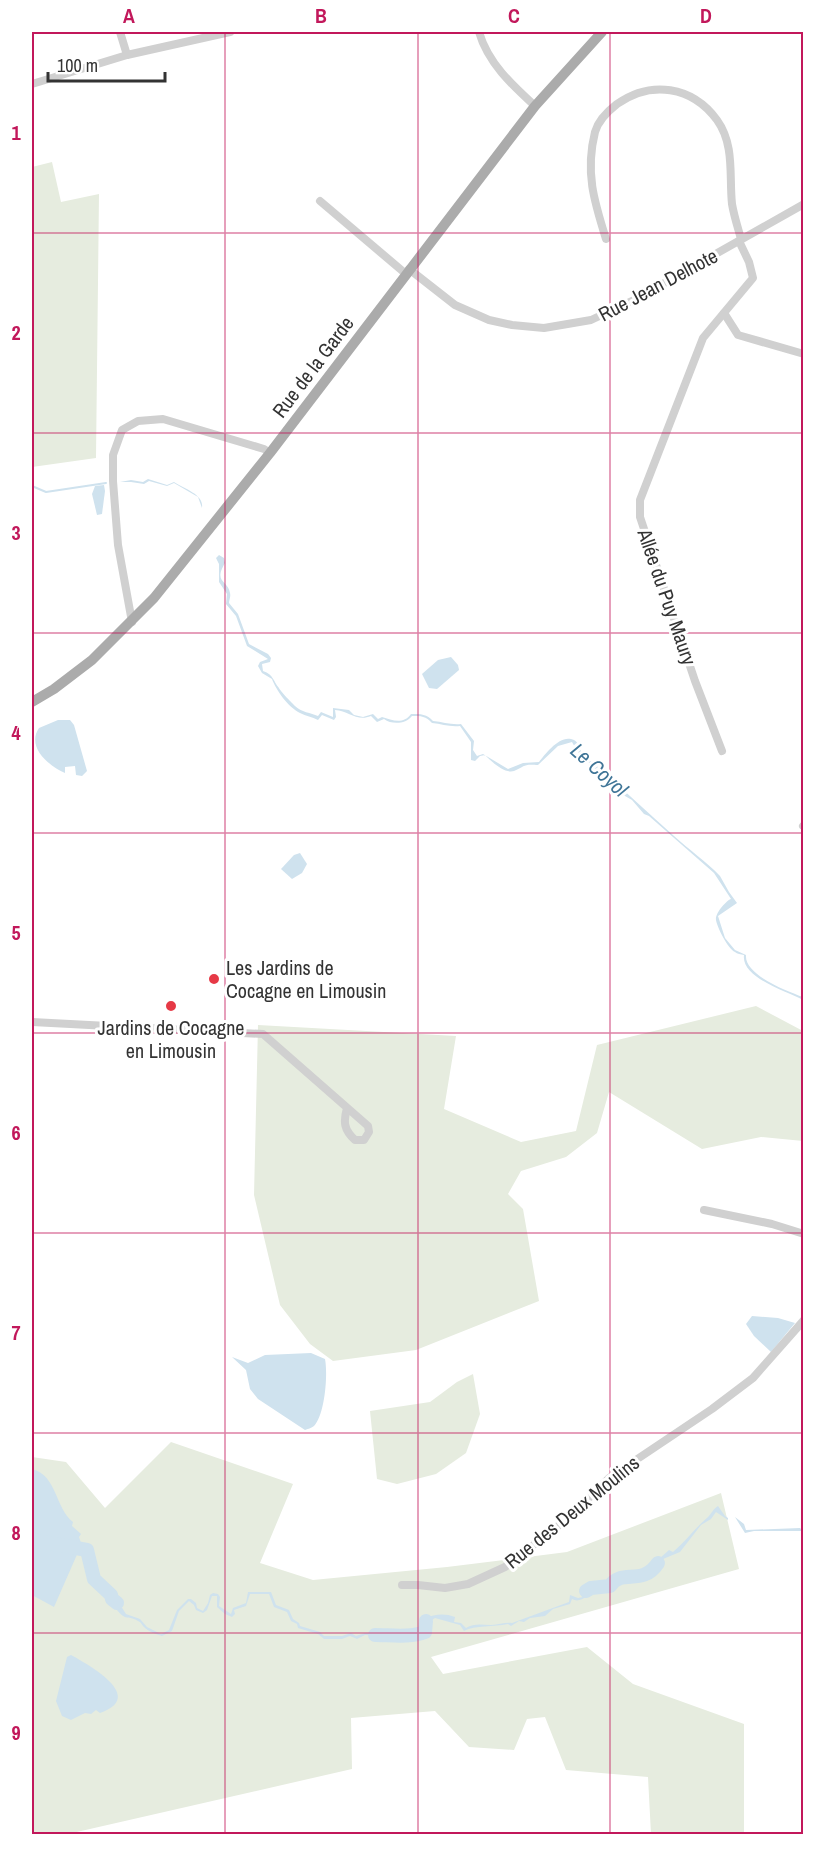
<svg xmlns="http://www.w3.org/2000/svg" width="835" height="1866" viewBox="0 0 835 1866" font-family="'Archivo Narrow',sans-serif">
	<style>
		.green { fill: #e6ecdf }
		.water { fill: #cfe2ee }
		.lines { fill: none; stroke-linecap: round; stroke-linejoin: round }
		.stream { stroke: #cfe2ee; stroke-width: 2 }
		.river { stroke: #cfe2ee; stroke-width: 14 }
		.minor { stroke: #d0d0d0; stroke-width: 8 }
		.major { stroke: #ababab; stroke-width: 10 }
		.grid { fill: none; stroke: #c2185b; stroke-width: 1.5; stroke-opacity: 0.55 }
		.poi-dot { fill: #e63946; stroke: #fff; stroke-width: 2 }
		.labels { text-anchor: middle; stroke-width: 6; stroke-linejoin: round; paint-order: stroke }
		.street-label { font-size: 20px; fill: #333; stroke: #fff }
		.poi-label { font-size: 20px; fill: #333; stroke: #fff; text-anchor: start }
		.water-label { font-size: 21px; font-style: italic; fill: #3f7597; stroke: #fff }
		.neatline { fill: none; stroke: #c2185b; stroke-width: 2 }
		.grid-label { font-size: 20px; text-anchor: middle; font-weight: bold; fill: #c2185b }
	</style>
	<rect width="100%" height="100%" fill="#fff"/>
	<g class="green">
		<path d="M52,162L61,202L99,194L96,458L32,467V167Z"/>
		<path d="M756,1006L803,1031V1141L761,1137L702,1149L609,1092L597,1133L566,1157L521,1171L508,1194L523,1209L539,1301L416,1350L333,1361L310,1344L280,1305L254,1195L258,1025L456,1036L444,1109L521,1142L576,1131L597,1045Z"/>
		<path d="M473,1374L480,1414L466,1453L436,1474L397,1484L377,1479L370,1411L430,1402L457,1382Z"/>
		<path d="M171,1442L293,1484L260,1563L313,1580L447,1567L567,1552L721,1493L739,1569L431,1657L443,1674L587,1647L633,1684L744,1724V1834H651L648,1777L566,1770L545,1717L527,1719L514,1750L469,1747L435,1711L351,1718L352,1769L68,1834H32V1457L66,1462L105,1508Z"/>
	</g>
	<g class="water">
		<path d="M148,479L167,485L174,482C184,489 204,494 202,508L198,497L174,483L167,486L149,481L144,484L131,482H120L131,480L143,482Z"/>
		<path d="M104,485L105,491L102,514L97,515L92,494L95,486Z"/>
		<path d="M219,555L224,558L225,563C213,583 228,580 230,593C231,597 229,600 229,603L238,614L249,644L268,654L271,658L270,662L262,664L263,671C274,675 273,681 279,688C280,691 293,704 295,706C301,712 311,713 318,716L321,712L333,717V708L349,710L354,715L363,717L373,714L378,719L382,717C392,720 403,725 411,714C421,714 427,714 433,721C443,722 451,725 461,724L474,741L473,750L477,756L483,754L508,769L523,763L539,762C545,754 559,736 571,739C578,740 579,747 582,753C586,759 597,765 603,771C626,793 650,814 674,836C689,850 706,861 720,876L729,892L737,903L718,916L725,938L735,950L746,955C744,975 787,991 803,997V1000C787,991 741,978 744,955C741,954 737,954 735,952C728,949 717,927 716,920C715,913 727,900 731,899L714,873L649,816L644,814L632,800L618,792L577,751L572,742L558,746L538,765C522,764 526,766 514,771C504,774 491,761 485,755L480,756L475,761L471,760V742L460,726C449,727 442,724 432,723C426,716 421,716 412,716C406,724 392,725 384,719L377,722L371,716C357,722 349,711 335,710L336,717L334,720L322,715L318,720C312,717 306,716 300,713C288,707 276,690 272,679L262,673L258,666L260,662L268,659L247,646L236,616L226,604L227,594L219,582V564L216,558Z"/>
		<path d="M451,657L458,665L459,670L437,689L429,688L422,674L438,660Z"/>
		<path d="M58,720H70L74,725L87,771L82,776L76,775L75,766L65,767V773C49,766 26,747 39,728Z"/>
		<path d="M300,853L307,864L302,873L292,879L281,869L294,855Z"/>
		<path d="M752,1316L778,1318L795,1323L771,1352L754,1336L746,1324Z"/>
		<path d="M311,1353L325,1359C328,1374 325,1415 314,1426C312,1428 307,1429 305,1430L258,1399L250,1389L246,1370L232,1357L248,1363L265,1355Z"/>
		<path d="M32,1469C57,1475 55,1508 73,1522L72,1526L81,1534L79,1537L81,1543L79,1550L54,1607L32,1595Z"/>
		<path d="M718,1506L725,1516L728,1518V1520L716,1512L711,1519L701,1525L680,1552L663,1559L659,1569C651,1574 642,1577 634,1581L630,1578L616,1580L611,1587C606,1587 591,1589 587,1592V1596C582,1600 577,1602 572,1599L570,1604L553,1609L545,1616L530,1618L524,1622L519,1621L511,1626L508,1624C494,1627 475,1625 464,1631L460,1625L435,1618L426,1624L428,1634L423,1636L419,1634L423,1629L422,1625L425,1618C435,1614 445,1613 455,1617L454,1622L461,1623L466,1628C474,1623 482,1625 491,1625C499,1625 505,1622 512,1623L569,1602L570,1595L578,1598L583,1597L585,1590C590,1587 603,1584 609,1584L613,1579L624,1577L627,1574L629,1573L632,1577L640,1572L653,1570L659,1559L669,1550L673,1552C686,1541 695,1528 708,1517C712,1513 713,1509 718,1506Z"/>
		<path d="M735,1517L744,1524L746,1530L800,1528L803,1531H754L745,1533Z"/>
		<path d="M87,1547H89L91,1567L95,1578L100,1581L102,1587L111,1592L113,1599L119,1603L126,1614L140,1619L147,1627L161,1634L169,1630L177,1610L188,1599H191L196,1603L197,1608L203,1611L208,1603L210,1595L213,1593L218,1594L220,1597L219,1606L231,1614L233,1608L246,1603L248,1592H271L276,1605L289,1610L293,1619L299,1623L300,1626L320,1632L324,1636H342L351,1633L356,1636L365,1633L392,1634V1636L365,1635L357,1639L350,1636L342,1639H324L318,1634L298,1628L297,1624L291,1621L287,1612L274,1607L269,1594H250L246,1606L234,1610L235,1614L232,1617L225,1614L217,1607V1596H212L207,1610L203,1613L196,1610L194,1605L189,1601L179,1611L172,1631L162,1636C156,1634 149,1632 144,1627C141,1624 142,1623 138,1621C126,1614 126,1623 114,1606L116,1603L111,1600L112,1597L106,1590H101L99,1584L93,1582L89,1558L85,1553Z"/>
		<path d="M71,1655C89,1665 147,1697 100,1713L96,1710L91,1714L85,1713L71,1720L62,1716L56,1701L67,1657Z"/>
	</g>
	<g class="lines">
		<path class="stream" d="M32,486L46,492L106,483"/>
		<g class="river">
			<path d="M32,1540L87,1550L94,1579L111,1595L112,1599L117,1603"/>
			<path d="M586,1591L591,1588L610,1586C622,1568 642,1587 658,1563"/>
			<path d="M375,1635C390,1635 410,1638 425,1632L426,1621"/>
		</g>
		<g class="minor">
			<path d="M120,32L127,55"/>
			<path d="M479,32C488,63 512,85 535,106"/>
			<path d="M32,84L127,55L230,32"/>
			<path d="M320,201L406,274"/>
			<path d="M606,239C594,201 585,172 595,132C598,121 608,111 617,104C651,80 692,86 717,120C735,145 729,176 732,204C734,216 738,228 741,239"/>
			<path d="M409,269L455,305L489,320L512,325L544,328L591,320L636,299L804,204"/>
			<path d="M724,313L738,335L804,354"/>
			<path d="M132,622L118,545L113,481V455L122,430L138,421L163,419L264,449L270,453"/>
			<path d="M722,751L695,681L640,517V500L703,338L753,278L749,262L739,241"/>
			<path d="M803,826L804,825"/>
			<path d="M32,1022L263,1034L368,1126L369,1132L364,1140H355C344,1130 343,1122 347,1108"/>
			<path d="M704,1210L772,1224L804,1234"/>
			<path d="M402,1585H418L445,1588L468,1584L505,1567L571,1516L609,1478L712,1409L753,1378L804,1320"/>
		</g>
		<path class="major" d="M32,702L54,689L92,660L154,598L270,453L535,106L602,32"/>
	</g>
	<path class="grid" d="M225,32V1834M418,32V1834M610,32V1834M32,233H804M32,433H804M32,633H804M32,833H804M32,1033H804M32,1233H804M32,1433H804M32,1633H804"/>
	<g class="poi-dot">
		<circle cx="214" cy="979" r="6"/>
		<circle cx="171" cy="1006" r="6"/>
	</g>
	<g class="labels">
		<g class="street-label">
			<text transform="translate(658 285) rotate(-28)" y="7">Rue Jean Delhote</text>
			<text transform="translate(313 367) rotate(-53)" y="7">Rue de la Garde</text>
			<text transform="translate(667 597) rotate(71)" y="7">Allée du Puy Maury</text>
			<text transform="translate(572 1512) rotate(-39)" y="7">Rue des Deux Moulins</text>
		</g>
		<g class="poi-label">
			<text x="226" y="975">Les Jardins de<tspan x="226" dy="23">Cocagne en Limousin</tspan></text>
			<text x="171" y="1035" text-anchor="middle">Jardins de Cocagne<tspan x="171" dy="23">en Limousin</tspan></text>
		</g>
		<g class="water-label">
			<text transform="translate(599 770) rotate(42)" y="7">Le Coyol</text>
		</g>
	</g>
	<rect width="835" height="1866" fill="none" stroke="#ffffff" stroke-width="66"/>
	<path d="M48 72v9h117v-9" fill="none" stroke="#333333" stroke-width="3"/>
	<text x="57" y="72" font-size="18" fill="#333333" stroke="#ffffff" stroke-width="4.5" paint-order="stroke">100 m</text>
	<rect x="33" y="33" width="769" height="1800" class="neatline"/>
	<g class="grid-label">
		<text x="129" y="23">A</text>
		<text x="321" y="23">B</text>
		<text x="514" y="23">C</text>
		<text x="706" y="23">D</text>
		<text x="16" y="140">1</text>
		<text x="16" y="340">2</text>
		<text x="16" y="540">3</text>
		<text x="16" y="740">4</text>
		<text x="16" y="940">5</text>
		<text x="16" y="1140">6</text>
		<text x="16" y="1340">7</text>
		<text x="16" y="1540">8</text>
		<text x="16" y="1740">9</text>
	</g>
</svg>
